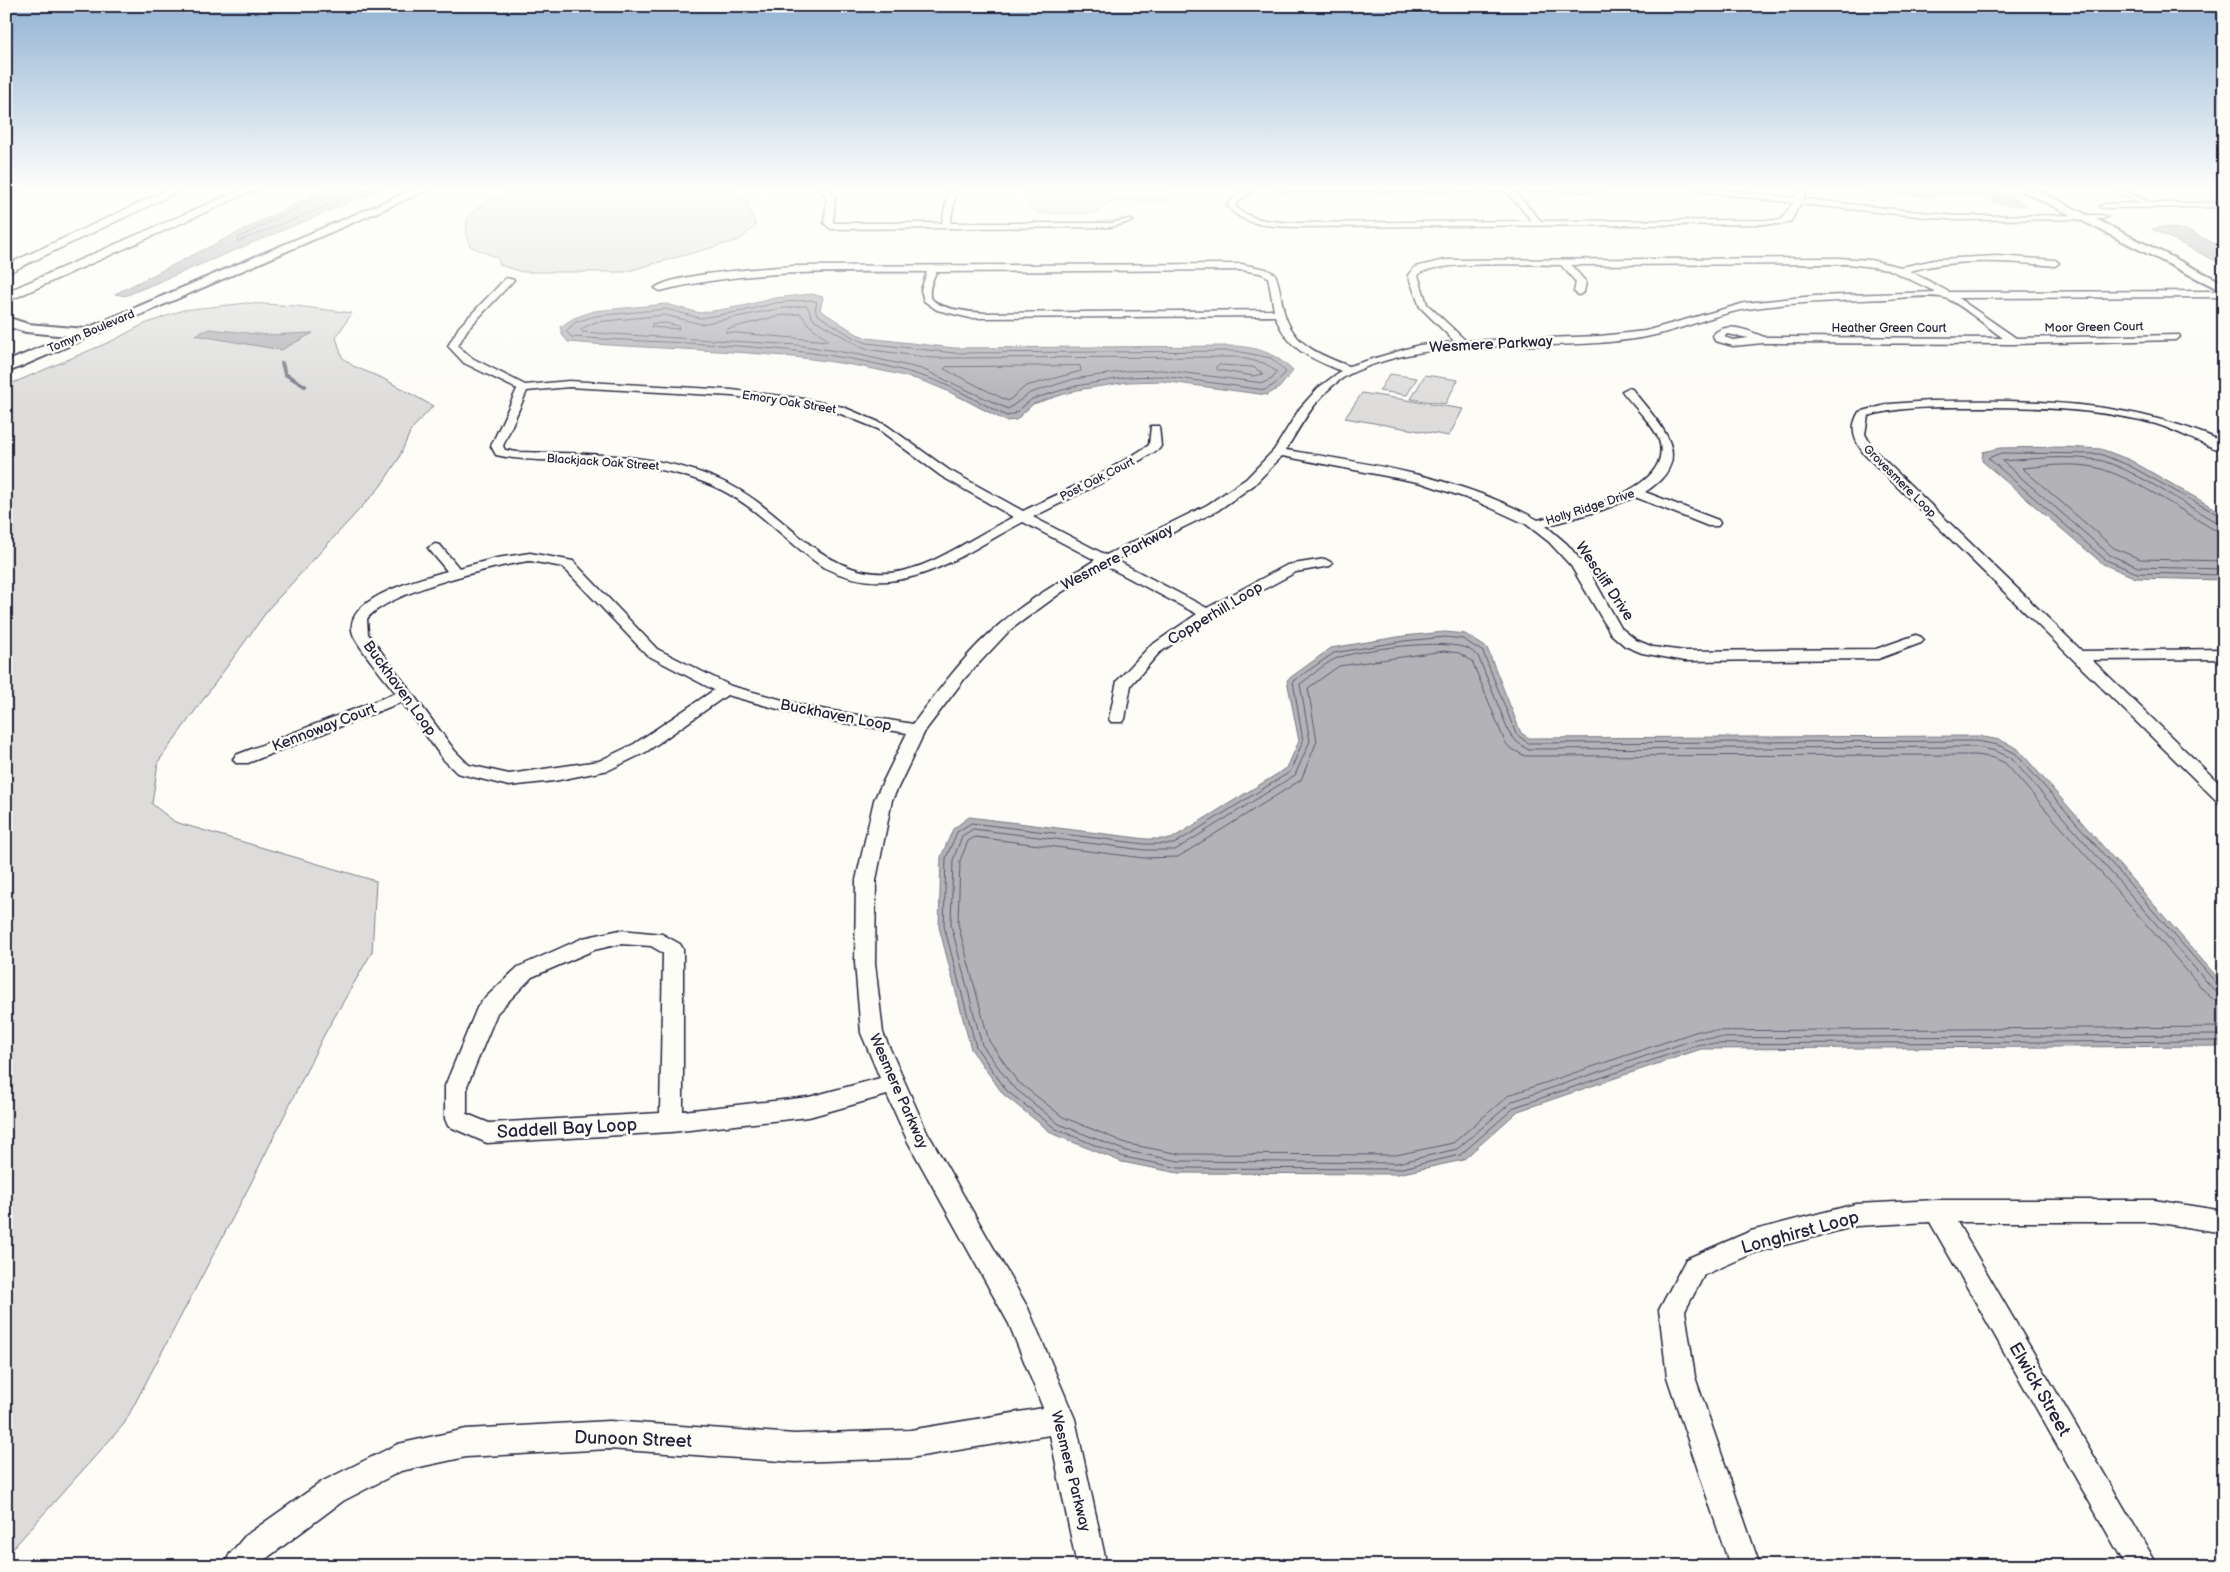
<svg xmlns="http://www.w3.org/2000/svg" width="2230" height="1572" viewBox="0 0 2230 1572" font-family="'Balsamiq Sans',sans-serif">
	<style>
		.green { fill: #dddcdb; stroke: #807f8b }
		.water { fill: #b2b2b7; stroke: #787885 }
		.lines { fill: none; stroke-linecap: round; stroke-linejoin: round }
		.shore { stroke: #5c5c6d; stroke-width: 1 }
		.stream { stroke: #787885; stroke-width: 4 }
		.street-casing { stroke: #22223b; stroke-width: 3 }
		.secondary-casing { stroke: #22223b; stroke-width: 4 }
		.highway-casing { stroke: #22223b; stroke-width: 3 }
		.street { fill: #fdfcf7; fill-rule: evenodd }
		.secondary { fill: #fdfcf7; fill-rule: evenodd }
		.highway { fill: #fdfcf7; fill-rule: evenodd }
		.labels { text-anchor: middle; stroke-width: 5; stroke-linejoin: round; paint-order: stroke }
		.far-street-label { font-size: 12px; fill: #22223b; stroke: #fdfcf7 }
		.street-label { font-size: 15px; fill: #22223b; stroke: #fdfcf7 }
		.near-street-label { font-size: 18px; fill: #22223b; stroke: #fdfcf7 }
	</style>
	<rect width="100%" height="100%" fill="#fdfcf7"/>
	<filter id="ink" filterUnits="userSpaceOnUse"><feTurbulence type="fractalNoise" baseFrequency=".02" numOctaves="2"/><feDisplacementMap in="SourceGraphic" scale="10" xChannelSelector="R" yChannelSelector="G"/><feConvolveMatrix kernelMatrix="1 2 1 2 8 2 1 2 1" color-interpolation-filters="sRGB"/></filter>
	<g filter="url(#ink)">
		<g class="green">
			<path d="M522,189H732L747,201L756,226L739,240L624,272H522L500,265L498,258L470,246C468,238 465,230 467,222C469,206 507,192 522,189Z"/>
			<path d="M1022,189H1162L1169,200H1124L1104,205L1099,213H1037L1027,202Z"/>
			<path d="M247,303L296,306L352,313L336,337L342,357L353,366L384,379L433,406L411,430L398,460L380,487L270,607L158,762L152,804L175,822L376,881L372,952L324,1035L250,1185L124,1424L6,1556V386L114,340L142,325L183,310Z"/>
			<path d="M1390,374L1417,378L1407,395L1379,391Z"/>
			<path d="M1425,375L1458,380L1445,404L1411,399Z"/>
			<path d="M1362,393L1463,409L1449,436L1345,418Z"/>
		</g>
		<g class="water">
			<path d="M325,189H382L125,296L115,294Z"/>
			<path d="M1854,189H1995L2027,205C2003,210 1986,196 1963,194C1954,194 1945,196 1936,196C1909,196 1881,192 1854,189Z"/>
			<path d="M2162,227L2186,230L2224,248V265L2152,229Z"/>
			<path d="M812,294L823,297L820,310L857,334L867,338L954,348L1236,346C1260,348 1276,354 1293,371L1279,388L1267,395L1162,381L1128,382L1077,390L1033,404L1016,420L1006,421C977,407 947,388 916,379C803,348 684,352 568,342L563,336L560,327L574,318L594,311L666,304L700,313L743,306L775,298Z"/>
			<path d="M209,329L267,335L313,333L281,350L195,335Z"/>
			<path d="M2064,447L2101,449L2130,460L2224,514V580L2136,578L2103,564L1982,461L1983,452L2000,448Z"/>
			<path d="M1445,632L1465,634L1487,648L1521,733L1529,738L1978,736L2000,740L2017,748L2224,985V1046L1701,1049L1518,1111L1463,1160L1398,1174L1178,1173L1122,1162L1053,1134L1003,1094L971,1049L939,927L941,857L953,829L969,817L1146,839H1171L1287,768L1299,741L1287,680L1331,648L1404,636Z"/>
		</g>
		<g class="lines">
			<g class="shore">
				<path d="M326,189L323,195L238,238L237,242L369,189"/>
				<path d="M1899,189C1933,191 1963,186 1996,198L1998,196L1997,189"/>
				<path d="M811,300L817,302L815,310L818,315L854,338L867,343L954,353L1236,351L1271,358L1286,372L1275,384L1265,390L1162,376L1128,377L1076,386L1032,399L1014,414L1007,416C981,404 956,387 928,378C822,342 684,345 571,337L566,331L576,322L595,316L666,309L700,318L744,311L775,303Z"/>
				<path d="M807,306L813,319L865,349L932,358L1236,357L1264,363L1277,372L1272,379L1263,383L1163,370L1127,371L1074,379L1030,393L1008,409L922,369L860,355L798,345L610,334L583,332L581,329L596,322L665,315L701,324L777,309Z"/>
				<path d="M801,314L808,324L829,341L725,332L727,329L778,316Z"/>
				<path d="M665,323L678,326L679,329L651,327L652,324Z"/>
				<path d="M1219,365L1253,367L1264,374L1253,376L1218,370L1216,367Z"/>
				<path d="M1080,366L1081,371L1026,386L1008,401L944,369L946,367Z"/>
				<path d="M2224,518L2128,465L2100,454L2001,453L1988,458L2106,560L2137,573L2224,575"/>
				<path d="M2224,524L2216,522C2187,506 2127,465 2098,460C2066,455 2033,459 2002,461L2110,555L2138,567L2224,569"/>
				<path d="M2224,532L2213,529C2178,509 2137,479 2098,468C2074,462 2047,466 2022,468L2114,548L2140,559L2224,561"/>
				<path d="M2224,987L2218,985L2015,753L1998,745L1977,741L1528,743L1516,734L1483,652L1463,639L1445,637L1404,641L1334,653L1293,681L1303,741L1290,772L1174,844H1145L971,823L957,832L946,858L944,926L976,1047L1007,1091L1056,1129L1124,1157L1179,1168L1398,1169L1460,1155L1515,1107L1700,1044L2224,1041"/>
				<path d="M2224,994L2213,989L2011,758L1996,751L1976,747L1527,749L1517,742L1509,732L1478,656C1475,654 1472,651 1469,649C1444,638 1359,649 1335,659C1322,665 1312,676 1300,684L1310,741L1295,775L1175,850H1145L973,829L962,836L953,860L951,925L982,1045L1012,1086L1059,1124L1126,1151L1179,1161L1397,1163L1457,1149L1513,1101L1699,1038L2224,1035"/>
				<path d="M2224,1001L2214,1000L2208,995L2005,763L1994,758L1976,755L1525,756L1510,748L1505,742L1472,661L1459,653L1444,651L1339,666L1308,688L1317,741L1301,780L1178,857L1144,858L975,837L968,841L960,861L958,924L989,1041L1017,1081L1063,1117L1128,1144L1180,1154L1396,1155L1453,1143L1509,1095L1698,1031L2224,1027"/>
			</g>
			<path class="stream" d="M282,363L285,374L305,386"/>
			<g class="street-casing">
				<g id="street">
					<path d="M820,189H828L835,198L833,223H942L949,189H957L950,223H1111L1129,219L1133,221L1111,227L831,229L824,223L827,198Z"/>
					<path d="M1247,189H1256L1240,200L1235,206C1251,222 1274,221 1295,223L1532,221L1506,191H1281L1277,189H1603L1599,191H1514L1541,221L1781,220L1793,203L1698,191L1694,189H1714L1795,198L1799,191L1797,189H1805L1807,191L1803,199L1956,216L2103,215L2107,217L2103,219L1956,220L1800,204L1791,221L1783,224L1295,227C1271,226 1243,226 1227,206L1234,196Z"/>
					<path d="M2112,189H2122L2151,203H2224V207L2101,208L2100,206L2104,204L2141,203Z"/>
					<path d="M2219,189H2224V191H2220Z"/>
					<path d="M1997,256L2055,260L2059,263L2055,266C2007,261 1957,258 1910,271L1949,292L2224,291V297L1958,298L2016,338L2179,335L2180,337L2175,340L2014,344L1763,343L1733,346L1715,341L1713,335C1726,320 1749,331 1764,337L2003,338C1991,330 1957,301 1945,298C1934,294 1900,298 1887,299C1841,301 1793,302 1747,309C1713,314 1680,331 1646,337C1549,355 1447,331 1354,372C1322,386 1303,421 1286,450C1372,464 1461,477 1538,520C1572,511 1675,492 1659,440C1654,425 1632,405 1622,391L1628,388L1632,389C1658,424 1700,457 1645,492L1718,520L1720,523L1718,526H1708L1635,497L1602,510L1546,526L1567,544L1588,569L1621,628L1636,640L1653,647L1685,651L1876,649L1916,635L1921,637L1924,640L1921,643L1878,659L1685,661L1642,653L1625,646L1611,634L1571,566L1549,542L1526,524L1478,502L1422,483L1282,456L1254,485L1217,511L1116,560L1207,608L1287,565L1325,559L1332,563L1330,566L1296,572L1212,617L1159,653L1131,685L1125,719L1123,722H1111L1109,719L1117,681L1149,647L1197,614L1106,566L1062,592L1010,630L965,678L925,731L892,800L876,880L875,963L883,1033L926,1130L1028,1308L1075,1419L1107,1566H1077L1050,1435L910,1458L795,1462L609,1449L466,1457L401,1471L343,1501L267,1558L260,1566H225L229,1555L245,1536L323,1481L398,1444L466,1429L609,1421L795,1434L910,1430L1043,1408L1009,1324L908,1142L887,1095L809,1117L671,1132L487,1143L448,1126L445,1119V1086L477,1008L481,1002L518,967L583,938L620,930L662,934L680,944L683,949V1111L809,1097L880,1078L861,1033L855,963L856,880L874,800L907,733L807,717L727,695L646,752L609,770L554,781L509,786L457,773L443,759L402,702L248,763H236L233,759L236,755L396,693C387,682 356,644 353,634C341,598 423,578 447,571L428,548L435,544L440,545L459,568L497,558L530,553L573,561L657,649L731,686L809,707L913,724C940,689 966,652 1000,624C1029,599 1063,580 1095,560L1023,522C956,557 900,606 823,567C785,541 755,504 713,486C669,467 622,463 575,461C548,460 522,461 496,455L491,446L517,389L464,363L448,346L459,327L506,278L514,280L467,330L458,346L472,358L525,385L569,381L732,390L798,398L843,407L886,425L949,470L1023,511C1066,490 1109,472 1149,445L1151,426H1159L1161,446L1159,449L1111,478L1033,517L1106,555L1207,505L1246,479L1274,450L1300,408L1318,388L1341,371C1310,358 1288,350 1275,316L970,318L937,310L924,301L921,290L927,272C837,272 748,269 660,291L655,288C673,273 768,268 794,266L1241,264L1266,269L1275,274C1280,285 1281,300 1284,312C1293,345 1320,355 1349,366L1419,345L1455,342L1420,307L1408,275L1415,267L1445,260L1839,258L1870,260L1901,267L1939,259ZM1849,264L1888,269L1936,292L1815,296L1745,303L1645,331L1600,336L1466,341L1427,304L1418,275C1430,260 1537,265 1561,265L1576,282L1574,292L1579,295L1584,292L1586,282L1571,265ZM1241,270L1260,273L1268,277L1274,310L985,313C972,312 934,310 930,295C929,287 933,279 936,272ZM1727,334L1749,338L1733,340L1724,337ZM569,387L732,396L798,404L836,412L878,429L941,476L1013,517C934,557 888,608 804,540C778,519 754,495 722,481C658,452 586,454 517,452L505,450L503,446L527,391ZM530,561L563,567L647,655L714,690L634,744L599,761L509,774L469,765L455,751L368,634L367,619C387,592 496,565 530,561ZM620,944L651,946L663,953L660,1113L489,1123L467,1114V1086L497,1013L532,977L594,950Z"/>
					<path d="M1930,401C2034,400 2127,399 2224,442V451C2201,445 2179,431 2156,424C2096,408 2035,407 1974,407C1938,407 1902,406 1868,416L1865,434L1873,449L2082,651L2224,649V659L2092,660L2224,788V804L2218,802L1865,455C1854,440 1849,428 1859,412L1890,404Z"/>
					<path d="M1937,1200H2154L2224,1211V1233L2154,1222H1957L2158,1566H2126L1930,1222L1856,1226L1754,1253L1704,1275L1685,1311L1695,1377L1760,1566H1730L1667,1377L1659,1310L1686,1259L1751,1231L1856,1204Z"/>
				</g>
			</g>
			<g class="secondary-casing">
				<g id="secondary">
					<path d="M9,189H24L6,197V190Z"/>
					<path d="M415,189H430L6,373V362L68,336L26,332L6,326V317L28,324L85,329Z"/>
					<path d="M2022,189H2035L2224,283V292L2023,191Z"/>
				</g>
			</g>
			<g class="highway-casing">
				<g id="highway">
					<path d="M169,189H184L6,274V265Z"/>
					<path d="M242,189H257L6,302V292Z"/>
				</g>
			</g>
			<use href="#street" class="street"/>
			<use href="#secondary" class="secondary"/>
			<use href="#highway" class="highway"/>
		</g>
	</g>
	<linearGradient id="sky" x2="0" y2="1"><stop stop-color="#92b3d4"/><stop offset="0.46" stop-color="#fefefb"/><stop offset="1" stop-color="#fefefb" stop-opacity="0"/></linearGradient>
	<rect width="2230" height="409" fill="url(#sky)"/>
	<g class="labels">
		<g class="far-street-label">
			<text transform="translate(2094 327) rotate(-1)" y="4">Moor Green Court</text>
			<text x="1889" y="332">Heather Green Court</text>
			<text transform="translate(91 331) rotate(-23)" y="4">Tomyn Boulevard</text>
			<text transform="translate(789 402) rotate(9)" y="4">Emory Oak Street</text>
			<text transform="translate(603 462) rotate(4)" y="4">Blackjack Oak Street</text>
			<text transform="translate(1097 479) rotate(-27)" y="4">Post Oak Court</text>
			<text transform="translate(1900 481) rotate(45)" y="4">Grovesmere Loop</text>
			<text transform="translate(1590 507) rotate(-18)" y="4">Holly Ridge Drive</text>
		</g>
		<g class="street-label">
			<text transform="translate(1491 344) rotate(-3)" y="5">Wesmere Parkway</text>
			<text transform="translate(1117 557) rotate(-28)" y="5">Wesmere Parkway</text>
			<text transform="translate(1605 581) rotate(56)" y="5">Wescliff Drive</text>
			<text transform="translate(1215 613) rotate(-31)" y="5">Copperhill Loop</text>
			<text transform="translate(400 688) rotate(54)" y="5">Buckhaven Loop</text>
			<text transform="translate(836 715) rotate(11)" y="5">Buckhaven Loop</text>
			<text transform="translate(324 727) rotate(-21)" y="5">Kennoway Court</text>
			<text transform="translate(899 1091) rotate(66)" y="5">Wesmere Parkway</text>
			<text transform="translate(1071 1471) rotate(76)" y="5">Wesmere Parkway</text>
		</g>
		<g class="near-street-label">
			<text transform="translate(567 1128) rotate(-3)" y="6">Saddell Bay Loop</text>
			<text transform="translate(1800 1232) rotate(-15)" y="6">Longhirst Loop</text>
			<text transform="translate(2040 1389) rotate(60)" y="6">Elwick Street</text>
			<text transform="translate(633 1439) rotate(2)" y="6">Dunoon Street</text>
		</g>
	</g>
	<rect width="2230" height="1572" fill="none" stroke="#fdfcf7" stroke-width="25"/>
	<rect x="12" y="12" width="2205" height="1547" fill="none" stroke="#22223b" stroke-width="2" filter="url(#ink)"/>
</svg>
